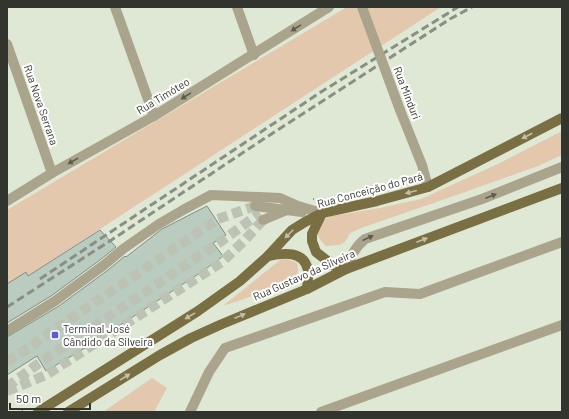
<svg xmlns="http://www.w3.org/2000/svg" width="569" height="419" viewBox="0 0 569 419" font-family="Barlow,sans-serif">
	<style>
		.green { fill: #e4c8ae }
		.building { fill: #baccc0; stroke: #7e8f84 }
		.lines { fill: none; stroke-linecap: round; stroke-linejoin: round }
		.minor-tunnel { stroke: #bcc3b4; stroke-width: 10; stroke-dasharray: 10 5; stroke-linecap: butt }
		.path { stroke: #8a9083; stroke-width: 2; stroke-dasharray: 1 3; stroke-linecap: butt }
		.minor { stroke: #aaa48c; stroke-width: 10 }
		.major { stroke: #7a6f42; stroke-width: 10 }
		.rail { stroke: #8a8f83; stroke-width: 3; stroke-dasharray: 8 4; stroke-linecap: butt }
		.minor-bridge { stroke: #aaa48c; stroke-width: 10 }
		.oneway { fill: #5c5c4f }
		.oneway2 { fill: #c3beaa }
		.poi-dot { fill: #5e5bd4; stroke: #fff; stroke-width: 1.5 }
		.labels { text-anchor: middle; stroke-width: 4; stroke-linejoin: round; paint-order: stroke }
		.street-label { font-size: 11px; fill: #32352e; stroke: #fff }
		.poi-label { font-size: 11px; fill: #32352e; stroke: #fff; text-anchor: start }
	</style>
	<rect width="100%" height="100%" fill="#dfe7d5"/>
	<g class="green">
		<path d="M347,7H441L28,276L26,272L7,284V210Z"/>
		<path d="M562,131V155L538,166L451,197L364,227L350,233L345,242L339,245L326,246C317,237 316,234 319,222L332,216L380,208L421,199L500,163Z"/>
		<path d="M287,259L297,263C299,272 298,277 291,283L223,306L280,260Z"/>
		<path d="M152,378L167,388L154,412H103Z"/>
	</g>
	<g class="building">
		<path d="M207,206L226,235L213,243L223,256L203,271L85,348L46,371L37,356L7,375V337L59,306L108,270L125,256L126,257L162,229Z"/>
		<path d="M100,230L116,247L100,260L51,296L7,323V284L26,272L28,276Z"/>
	</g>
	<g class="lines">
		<g class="minor-tunnel">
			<path d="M7,362L218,219L255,206"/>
			<path d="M7,387L35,366L223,240L260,213"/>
			<path d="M7,391L46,375L222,262L244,241L263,220"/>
		</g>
		<g class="path">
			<path d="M313,199H335"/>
			<path d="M18,412L29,408"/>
		</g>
		<g class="minor">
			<path d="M115,7L154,116"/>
			<path d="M237,7L254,55"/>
			<path d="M7,44L52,173"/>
			<path d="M400,110L422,165L428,187"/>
			<path d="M7,201L52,173L154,116L329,7"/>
			<path d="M255,206L302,212"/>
			<path d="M263,220L287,210"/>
			<path d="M346,269C351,256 355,247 365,239L482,199L562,167"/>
			<path d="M7,331L55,301L104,265L123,249L159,224L183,210L211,195L280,198L298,206L322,213"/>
			<path d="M190,412L209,372L225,348L385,292L420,294L562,242"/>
			<path d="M321,412L562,325"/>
		</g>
		<g class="major">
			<path d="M322,213L312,234V241L316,252L334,266L346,269"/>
			<path d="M268,256C283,253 304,250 308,270C309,275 307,283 307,289"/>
			<path d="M38,412L198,311L240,281L268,256L292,230L305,222L322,213L377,201L428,187L562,118"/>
			<path d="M68,412L160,355L191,338L222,324L307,289L346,269L562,188"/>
		</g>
		<g class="rail">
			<path d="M40,279L321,92L458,7"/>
			<path d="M7,307L113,239L259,142L450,19L472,7"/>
		</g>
		<path class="minor-bridge" d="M362,7L400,110"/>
	</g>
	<defs><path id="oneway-solid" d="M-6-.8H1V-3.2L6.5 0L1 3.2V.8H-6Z"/></defs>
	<g class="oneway">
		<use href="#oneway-solid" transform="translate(296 28) rotate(148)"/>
		<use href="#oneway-solid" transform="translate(186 96) rotate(148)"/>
		<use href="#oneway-solid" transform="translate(73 161) rotate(151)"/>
		<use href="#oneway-solid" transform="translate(491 196) rotate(-21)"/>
		<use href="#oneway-solid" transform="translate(368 238) rotate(-25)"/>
	</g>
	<g class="oneway2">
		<use href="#oneway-solid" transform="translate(527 136) rotate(153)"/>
		<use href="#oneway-solid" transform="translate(411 192) rotate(165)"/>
		<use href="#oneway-solid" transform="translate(289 234) rotate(135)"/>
		<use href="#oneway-solid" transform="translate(422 240) rotate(-21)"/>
		<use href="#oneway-solid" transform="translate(190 316) rotate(149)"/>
		<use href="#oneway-solid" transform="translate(240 316) rotate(-22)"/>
		<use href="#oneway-solid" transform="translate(125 377) rotate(-32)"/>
	</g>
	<rect class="poi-dot" x="51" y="331" width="8" height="8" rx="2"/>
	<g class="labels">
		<g class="street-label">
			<text transform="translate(407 93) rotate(69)" y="4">Rua Minduri</text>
			<text transform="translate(163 96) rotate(-31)" y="4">Rua Timóteo</text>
			<text transform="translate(41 105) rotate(71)" y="4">Rua Nova Serrana</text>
			<text transform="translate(370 190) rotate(-15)" y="4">Rua Conceição do Pará</text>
			<text transform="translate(304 275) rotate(-24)" y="4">Rua Gustavo da Silveira</text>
		</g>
		<g class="poi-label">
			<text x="63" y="333">Terminal José<tspan x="63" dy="13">Cândido da Silveira</tspan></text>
		</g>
	</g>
	<rect width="569" height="419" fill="none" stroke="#32352e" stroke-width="16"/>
	<path d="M10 403v6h80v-6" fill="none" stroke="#32352e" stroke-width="2"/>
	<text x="16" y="403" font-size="12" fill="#32352e" stroke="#ffffff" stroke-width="3" paint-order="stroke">50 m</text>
</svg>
